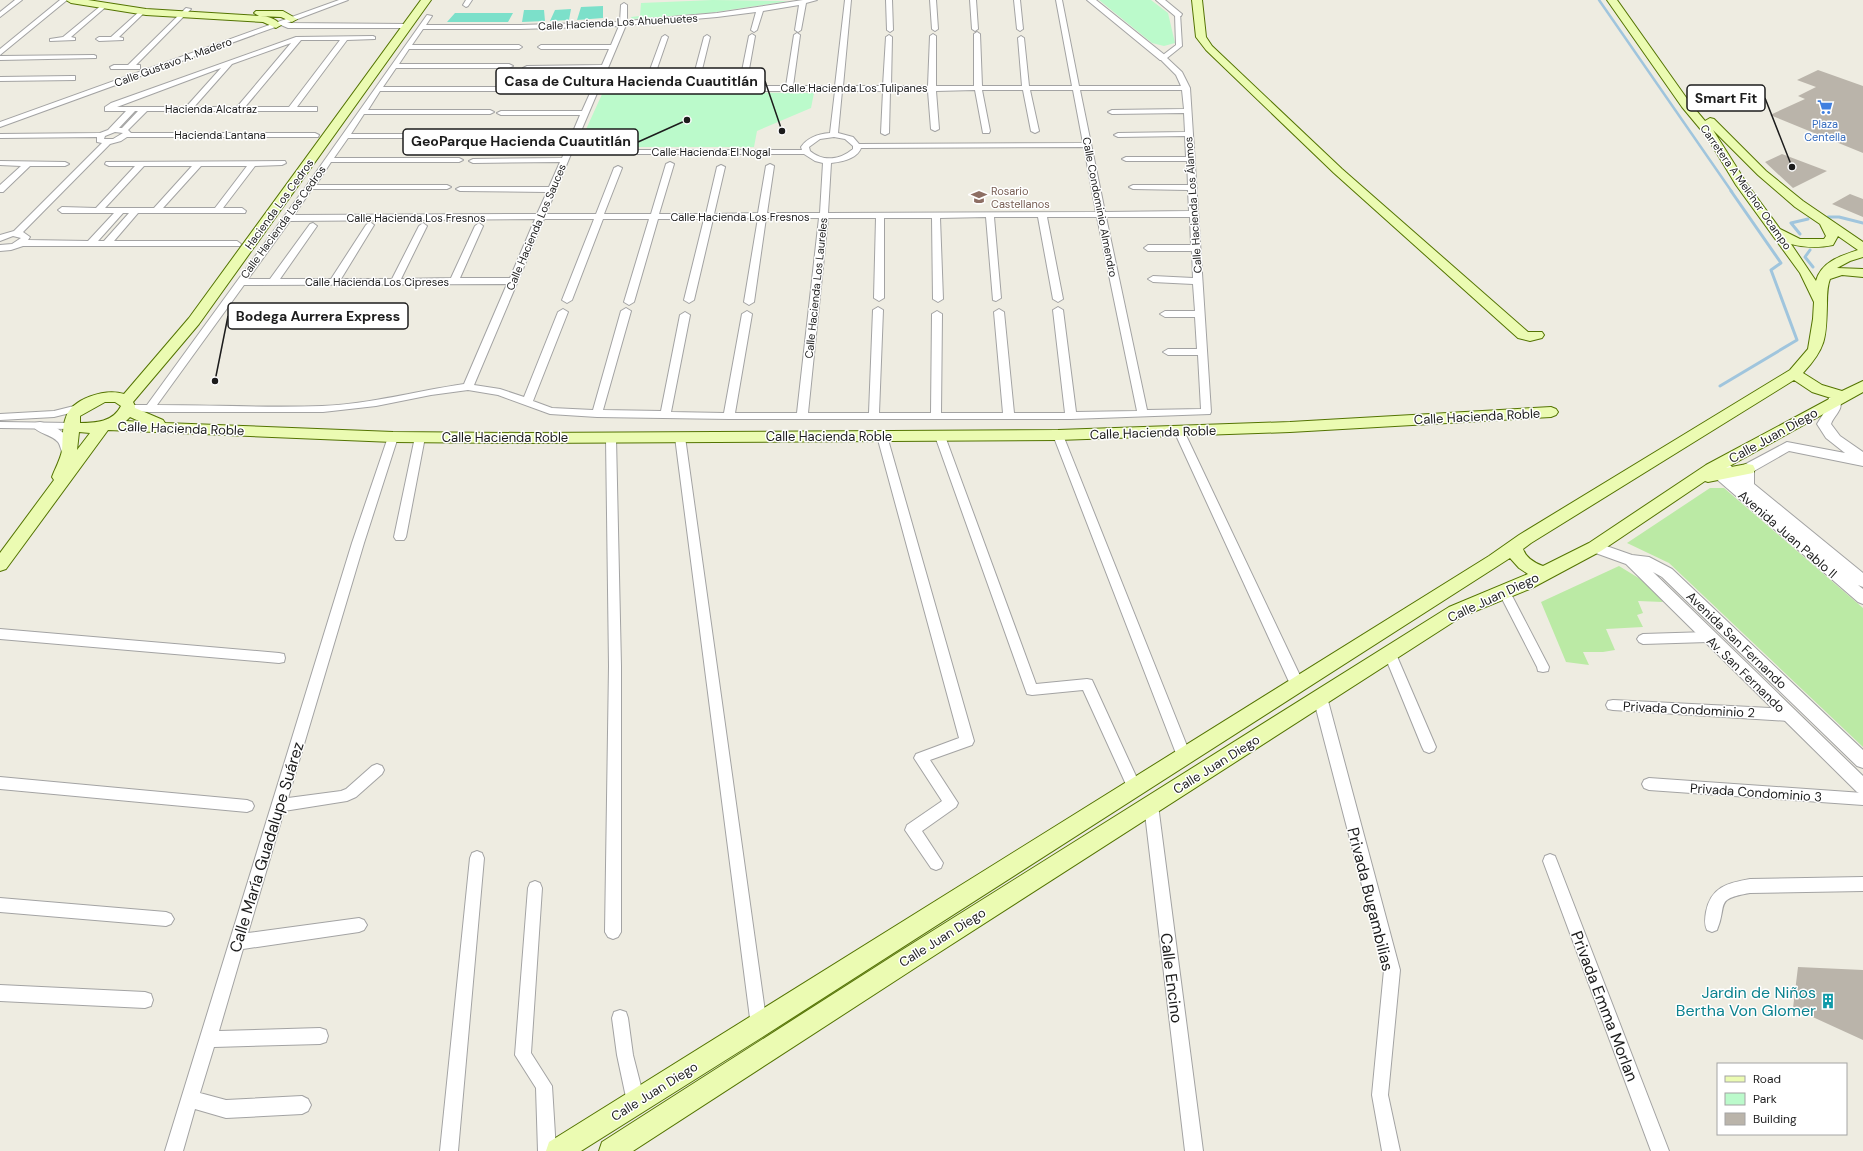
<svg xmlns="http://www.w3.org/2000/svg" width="1863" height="1151" viewBox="0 0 1863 1151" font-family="'DM Sans',sans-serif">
<rect width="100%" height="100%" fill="#eeece1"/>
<path fill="#bbeaa5" d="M1710,488H1724L1863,608V747L1669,563L1627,543Z
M1619,566L1650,585L1663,602L1638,601L1643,613L1637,615L1643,627L1606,629L1615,650L1603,652H1583L1589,665L1566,662L1541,602Z"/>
<path fill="#bbfacb" d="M713,0L789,1L709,13L632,19L631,17L640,16L641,3Z
M1099,0H1151L1168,13L1175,43L1164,46L1152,43Z
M603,92L814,93L811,108L757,131L754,147H578Z"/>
<path fill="#7ce0ca" d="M603,6V18L577,20L581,7Z
M571,9L569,20L550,21L555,10Z
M524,10H544L545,21L522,22Z
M455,13H513L508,22H447Z"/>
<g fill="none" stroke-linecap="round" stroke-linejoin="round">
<path stroke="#a0c5dd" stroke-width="2.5" d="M1599,0L1732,192"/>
<path stroke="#a0c5dd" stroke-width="3" d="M1828,217H1839L1863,223
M1800,234L1791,223L1808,219
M1810,250L1805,257L1813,267
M1720,386L1797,340L1771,270L1781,263L1731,191"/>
</g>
<path fill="#bab4aa" d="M1818,70L1863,86V153L1770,115L1805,99L1798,96L1816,87L1797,80Z
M1782,154L1827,171L1793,188L1765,162Z
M1850,194L1863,199V217L1832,204Z
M1798,967L1863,970V1040L1793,1008Z"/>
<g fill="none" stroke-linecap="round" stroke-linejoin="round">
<defs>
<path id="minor" d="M15,0H22L0,17V12Z
M60,0H67L0,55V49Z
M339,0H348L287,23L407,24L410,26L407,28H288L281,25L0,127V122Z
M466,0H472L468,6L466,7L463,5Z
M803,0H817L806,3L801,30L798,32L795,30L799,5L763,11L757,30L754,32L751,30L756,12L717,17L626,25L600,87L644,86L662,37L665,35L668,37L651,86H691L704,37L707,35L710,37L698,86H739L749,36L752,34L755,36L746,86H786L794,35L797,33L800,35L793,86H835L845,0H851L843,86H883L886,37L889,35L892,37L891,86H928L930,36L933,34L936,36V86H974V34L977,32L980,34L982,86H1022L1018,38L1021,36L1024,38L1029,86H1072L1056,0H1062L1079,86H1181L1176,75L1159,58L1176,45L1175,14L1180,13L1182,46L1167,58L1182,72L1190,88L1211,412L1210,414L1071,419H729L597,417L550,414L498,395L468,390L431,395L376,406L323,412H149L127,411L122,408L127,405H147L307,185L427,15L432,16L426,25H520L620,22L621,5L624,3L627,5V21L717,13ZM619,26L611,45H541L538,47L541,49H609L602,65L527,66L523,68L527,70L600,69L593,87H383L396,68H509L513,66L509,64H399L409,49H519L522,47L519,45H412L423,29H520ZM975,90L983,133H989L990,131L982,90H1023L1031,131L1035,133L1039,131L1030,90H1073L1083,143L859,144L853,137L838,133L842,91H883L881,133L885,135L889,133L890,91H928L931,129L935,131L939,129L936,91ZM1080,90H1182L1184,109L1112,110L1108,112L1112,114L1184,113L1185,132L1118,133L1114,135L1118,137L1185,136L1186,157H1126L1122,159L1126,161H1187L1188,185H1133L1129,187L1133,189L1188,190L1189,211L1105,212ZM380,91H591L582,111H501L497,113L501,115H580L572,134H488L484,136L488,138H570L562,158L473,159L469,161L473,163L560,162L549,187H460L456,189L460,191L547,192L537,214L294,215L312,189H447L451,187L447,185H316L331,162H459L463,160L459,158H334L348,138H478L482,136L478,134H351L364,114H490L494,112L490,110H368ZM598,91H835L830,133C818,134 808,137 801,147L802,150H573ZM834,137L845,139L853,146V149C840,160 823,162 810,151L809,147L820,139ZM1084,147L1096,212L828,213L831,163C841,162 857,159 861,148ZM571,154H804L815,161L823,163L820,213H767L774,166L770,164L766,166L758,213L714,214L725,167L721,165L717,167L706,214H659L674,164L670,162L666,164L651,214H604L622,168L618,166L614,168L596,214H546ZM986,217L993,300L996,301L1001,298L994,217H1038L1053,299L1058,302L1063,299L1047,217H1097L1137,411L1076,412L1063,310L1058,307L1053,310L1065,413H1014L1004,312L999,309L994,312L1003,413H941L942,314L937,311L932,314L931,413H879L883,310L878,307L873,310L869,413H808L828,218H876L874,298L879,301L884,298V218H932L933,299L938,302L943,299L940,218ZM1106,217H1190L1191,245H1148L1144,248L1148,251H1192L1193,278L1153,276L1148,279L1153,282L1193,284L1195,311H1165L1160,314L1165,317H1195L1197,349H1168L1163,352L1168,355H1198L1201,409L1147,410ZM758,218L744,302L749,305L754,302L766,218H819L797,413H735L752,314L747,311L742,314L724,413L671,412L690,315L685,312L680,315L661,411L603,410L631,311L626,308L621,311L593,410L552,408L533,401L568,312L563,309L558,312L524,397L500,389L474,385L544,219H594L562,300L567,303L572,300L603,219H649L624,302L629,305L634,302L658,219H704L684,300L689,303L694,300L713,219ZM535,219L510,278H460L483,226L479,223L475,226L451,278L401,279L427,226L423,223L419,226L392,279H341L374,225L370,222L366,225L331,279H280L317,226L313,223L310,224L270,279H248L290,221ZM507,284L464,384C417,391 370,404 322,406C268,408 212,405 157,405L244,285Z
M886,0H892L893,30L890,32L887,30Z
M930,0H936L938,29L935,31L932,29Z
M970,0H976L978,29L975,31L972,29Z
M1014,0H1020L1023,29L1020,31L1017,29Z
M103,4L108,5L71,37L75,38V40L50,41V39L63,37Z
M186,8L191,9L136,65H140V69H111L110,67L114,65H128Z
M141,10L146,11L119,37L123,38V40L99,41L96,39L99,37H111Z
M373,36L375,37V39L347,40L297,107H317V111H147L128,130L131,133H315L319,135L318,137H127L121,141L110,144L23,232L30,237L28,240L88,241L114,213H62L58,210L62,207L96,208L135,166H109L105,164L106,162L285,161L286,163L282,165L255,166L223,208H242L246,211L245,213H138L114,241H237L241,244L240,246H23L11,250L0,251V245L12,244L21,238L13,236L0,241V235L14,231L102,143L97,142V137L0,138V134L100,133L108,130L126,111H105V107L111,103L296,37ZM301,40H340L289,107H245ZM291,43L237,107H194L232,64ZM221,68L186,107H116H117ZM135,111H138L122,128H119ZM115,132L123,133L113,139H104L105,136ZM144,166H192L154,208H105ZM201,166H247L215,208H163ZM123,213H129L104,241H98Z
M94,55L96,56V58L0,60V56Z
M72,76H75V80L0,81V77Z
M0,161L65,162L69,164L65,166H30L3,192H0V185L21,166L0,165Z
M82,404L87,407L86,409L54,417L0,420V414L54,411Z
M0,422L72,423L77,426L72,429L0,428Z
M1179,428L1184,431L1304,684L1302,688L1297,689L1292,688L1290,684L1174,431Z
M1058,431L1063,435L1191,756L1189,760L1184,762L1179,760L1177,756L1053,435Z
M882,432L887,436L974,741L972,745L930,760L958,803L956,807L922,831L943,863L941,868L936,870L931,868L905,830L907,825L942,801L914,758L916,754L959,738L877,436Z
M940,432L945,436L1036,684L1087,679L1092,680L1141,787L1139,791L1134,793L1129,791L1083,690L1032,695L1027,694L935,436Z
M393,433L398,437L364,543L288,798L341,791L346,789L372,766L377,764L382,766L384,770L382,774L356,797L347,801L284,811L248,933L359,918L364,920L367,925L364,930L359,932L243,949L219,1031L320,1028L326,1030L328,1036L326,1042L320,1044L214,1047L200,1093L226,1100L302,1096L308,1099L311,1105L308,1111L302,1114L226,1118L195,1109L183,1151H165L352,543L388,437Z
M420,433L425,437L406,537L404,540H396L394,537L415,437Z
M680,433L685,437L767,1026L765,1032L759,1034L753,1032L751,1026L675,437Z
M611,434L616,438L621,666V932L618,937L613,939L608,937L605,932L609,666L606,438Z
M1504,586L1508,588L1549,667L1548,671L1543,672L1538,671L1537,667L1498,591L1500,588Z
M0,629L279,653L284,654L285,658L284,662L279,663L0,639Z
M1708,632L1712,634L1714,637L1712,640L1708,642L1643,644L1639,642L1637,639L1639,636L1643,634Z
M1390,649L1395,650L1396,654L1436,747L1434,751L1429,753L1424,751L1422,747L1384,654L1385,650Z
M1320,692L1325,693L1327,697L1400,970L1388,1095L1400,1151H1382L1372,1095L1384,970L1313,697L1315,693Z
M1613,700L1789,709L1794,711L1796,715L1794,719L1789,721L1613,710L1608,709L1606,705L1608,701Z
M0,777L247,800L252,802L254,806L252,810L247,812L0,789Z
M1649,778L1863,793V805L1649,790L1644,788L1642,784L1644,780Z
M1151,799L1156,801L1158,805L1203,1151H1185L1144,805L1146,801Z
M477,851L482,853L484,858L458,1151H440L470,858L472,853Z
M1550,854L1555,856L1557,861L1669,1151H1651L1543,861L1545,856Z
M1863,877V891L1750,893C1713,899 1728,905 1717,930L1712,932L1707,930C1704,924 1705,918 1706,912C1711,887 1727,883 1750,879Z
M535,881L540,883L542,888L531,1053L552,1086L556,1151H538L536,1088L515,1055L528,888L530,883Z
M0,898L166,912L171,914L174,919L171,924L166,926L0,912Z
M0,985L145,992L151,994L153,1000L151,1006L145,1008L0,1001Z
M620,1010L626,1012L628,1018L633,1055L645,1102L642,1108L636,1111L630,1108L627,1102L617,1055L612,1018L614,1012Z"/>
<path id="tertiary" d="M1087,0H1096L1166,56V60H1160Z
M1156,0H1165L1182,14L1181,16H1175Z
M1834,397L1839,398C1845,409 1834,415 1831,424L1840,436L1863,452V466L1789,451L1754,471V484L1863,573V587L1858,585L1863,589V604L1858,602L1705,469L1707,466L1714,465L1716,462C1726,459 1733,468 1740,474L1742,466L1787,442L1845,453L1826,438L1817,424L1827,408L1828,401L1829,398Z
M40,422C58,426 70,435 76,453L74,456L69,458L64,456C61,452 61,446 58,442C51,434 38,434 33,426L35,423Z
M1595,542L1632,555L1649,557L1672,569L1863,750V768L1857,766L1662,577L1653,572L1863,776V795L1857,792L1626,564L1590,551L1588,547L1590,543Z"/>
<path id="secondary" d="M66,0H88L146,9L259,16L254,13L256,11H283L297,19L292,22L281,17L260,16C268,16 276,19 281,25L276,28L263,22L146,15L71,3Z
M421,0H431L199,324L133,402L135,406V408L163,420L165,423L393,432L525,433L1058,430L1290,422L1551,407L1556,409L1558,412L1556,415L1551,417L1290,432L1058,440L525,443L393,442L108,430L6,569L0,571V553L54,480L52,477C55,469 60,460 62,451C63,440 62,427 66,417C72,399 105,388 124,394L189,318ZM105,402H115L121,406C113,422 96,423 80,423V416ZM130,417L141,422L126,421ZM79,432L90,433L77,450Z
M1192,0H1202L1206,37L1212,46L1342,169L1528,332H1542L1544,335L1542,338L1530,341L1518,338L1334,173L1206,50L1196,37Z
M1607,0H1617L1690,103L1705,121L1710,118L1714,119L1766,171L1803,201L1863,242V257L1850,261L1837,268L1863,269V277L1842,275L1830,279C1827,287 1827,296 1827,304C1826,337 1827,347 1803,373L1822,385L1842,391L1863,381V392L1726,468L1747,464L1753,465L1755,469L1753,473L1708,482L1705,481L1601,551L1532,588L1461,617L915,968L633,1151H599L602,1142L899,952L1449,607L1528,574L1519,568L1510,558L767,1034L581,1151H546L549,1142L1489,556L1519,535L1790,370L1808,349L1813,319L1814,302L1800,273L1736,185L1707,137L1682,107ZM1713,130L1758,175L1795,207L1820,224L1826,236L1824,239H1800L1780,229L1747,184ZM1838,236L1858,250C1840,256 1821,262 1816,281L1791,244C1806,248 1819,248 1833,245ZM1794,380L1812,392L1831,398L1706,465L1589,543L1543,566C1535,563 1526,558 1523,549L1531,543Z"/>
</defs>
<use href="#minor" stroke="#a3a3a3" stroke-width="2"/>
<use href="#tertiary" stroke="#a3a3a3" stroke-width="2"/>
<use href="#secondary" stroke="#547402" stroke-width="2"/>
<use href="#minor" fill="#fff" fill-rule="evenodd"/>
<use href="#tertiary" fill="#fff" fill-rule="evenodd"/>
<use href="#secondary" fill="#ebfbb2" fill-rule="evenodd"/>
</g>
<defs>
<symbol id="supermarket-bare" viewBox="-9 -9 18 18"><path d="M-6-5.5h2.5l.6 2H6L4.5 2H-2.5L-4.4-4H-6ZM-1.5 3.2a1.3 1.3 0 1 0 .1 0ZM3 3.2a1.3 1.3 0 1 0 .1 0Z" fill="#3f7fe0" stroke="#fff" stroke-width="2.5" paint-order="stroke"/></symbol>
<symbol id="school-bare" viewBox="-9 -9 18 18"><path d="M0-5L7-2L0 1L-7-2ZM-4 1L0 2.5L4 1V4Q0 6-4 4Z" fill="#8d6e63" stroke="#fff" stroke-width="2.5" paint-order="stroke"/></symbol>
<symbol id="building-bare" viewBox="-9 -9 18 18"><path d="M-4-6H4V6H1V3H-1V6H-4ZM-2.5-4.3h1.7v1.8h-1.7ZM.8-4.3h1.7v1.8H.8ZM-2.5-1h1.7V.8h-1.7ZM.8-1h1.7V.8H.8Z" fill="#0f9aa8" stroke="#fff" stroke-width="2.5" paint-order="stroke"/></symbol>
</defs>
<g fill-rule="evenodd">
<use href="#supermarket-bare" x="1814" y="96" width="22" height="22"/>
<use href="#school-bare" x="968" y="186" width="22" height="22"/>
<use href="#building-bare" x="1817" y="990" width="22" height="22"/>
</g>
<g text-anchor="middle" stroke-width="3" stroke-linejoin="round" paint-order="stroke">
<g font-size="11" fill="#1c1c1c" stroke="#fff">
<text transform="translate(618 22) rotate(-3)" y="4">Calle Hacienda Los Ahuehuetes</text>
<text transform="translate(173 62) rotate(-20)" y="4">Calle Gustavo A. Madero</text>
<text x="854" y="92">Calle Hacienda Los Tulipanes</text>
<text x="211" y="113">Hacienda Alcatraz</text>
<text x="220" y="139">Hacienda Lantana</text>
<text x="711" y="156">Calle Hacienda El Nogal</text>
<text transform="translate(1746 187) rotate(55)" y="4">Carretera A Melchor Ocampo</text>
<text transform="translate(279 204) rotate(-54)" y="4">Hacienda Los Cedros</text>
<text transform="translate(1193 205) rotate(-94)" y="4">Calle Hacienda Los Álamos</text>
<text transform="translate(1100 207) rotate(79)" y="4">Calle Condominio Almendro</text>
<text x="740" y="221">Calle Hacienda Los Fresnos</text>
<text x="416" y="222">Calle Hacienda Los Fresnos</text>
<text transform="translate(283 222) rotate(-54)" y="4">Calle Hacienda Los Cedros</text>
<text transform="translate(536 227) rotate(-67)" y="4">Calle Hacienda Los Sauces</text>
<text x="377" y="286">Calle Hacienda Los Cipreses</text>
<text transform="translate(816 288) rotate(-84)" y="4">Calle Hacienda Los Laureles</text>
</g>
<g font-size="11" fill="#366cbe" stroke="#fff">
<text x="1825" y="128">Plaza<tspan x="1825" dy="13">Centella</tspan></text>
</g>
<g font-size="11" fill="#785e54" stroke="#fff" text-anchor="start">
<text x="991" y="195">Rosario<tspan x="991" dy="13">Castellanos</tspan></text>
</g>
<g font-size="13" fill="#1c1c1c" stroke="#fff">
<text transform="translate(1477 416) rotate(-3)" y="5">Calle Hacienda Roble</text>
<text transform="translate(181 428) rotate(2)" y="5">Calle Hacienda Roble</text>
<text transform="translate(1153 432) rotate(-2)" y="5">Calle Hacienda Roble</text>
<text transform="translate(1773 435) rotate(-29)" y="5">Calle Juan Diego</text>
<text x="829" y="441">Calle Hacienda Roble</text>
<text x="505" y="442">Calle Hacienda Roble</text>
<text transform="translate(1788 534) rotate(41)" y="5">Avenida Juan Pablo II</text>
<text transform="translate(1493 597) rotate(-25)" y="5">Calle Juan Diego</text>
<text transform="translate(1737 640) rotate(44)" y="5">Avenida San Fernando</text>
<text transform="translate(1746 674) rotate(44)" y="5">Av. San Fernando</text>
<text transform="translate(1689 709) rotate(3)" y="5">Privada Condominio 2</text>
<text transform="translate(1216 764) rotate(-32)" y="5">Calle Juan Diego</text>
<text transform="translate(1756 792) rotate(4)" y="5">Privada Condominio 3</text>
<text transform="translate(942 937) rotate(-32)" y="5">Calle Juan Diego</text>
<text transform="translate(654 1091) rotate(-32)" y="5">Calle Juan Diego</text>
</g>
<g font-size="16" fill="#1c1c1c" stroke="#fff">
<text transform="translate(266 847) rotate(-73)" y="6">Calle María Guadalupe Suárez</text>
<text transform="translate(1371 899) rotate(76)" y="6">Privada Bugambilias</text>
<text transform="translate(1172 978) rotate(83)" y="6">Calle Encino</text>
<text transform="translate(1605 1006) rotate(69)" y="6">Privada Emma Morlan</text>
</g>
<g font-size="16" fill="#0d838f" stroke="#fff" text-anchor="end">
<text x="1816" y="998">Jardin de Niños<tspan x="1816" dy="18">Bertha Von Glomer</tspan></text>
</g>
</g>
<path fill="none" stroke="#1c1c1c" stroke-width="1.5" d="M782 131L765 81M1792 167L1765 98M687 120L638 142M215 381L228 316"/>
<g fill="#1c1c1c" stroke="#fff" stroke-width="1.5">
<circle cx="782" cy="131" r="4"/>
<circle cx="1792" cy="167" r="4"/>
<circle cx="687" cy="120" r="4"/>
<circle cx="215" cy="381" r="4"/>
</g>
<g fill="#fff" stroke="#1c1c1c" stroke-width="1.5">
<rect x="496" y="68" width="269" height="26" rx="4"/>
<rect x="1687" y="85" width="78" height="26" rx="4"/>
<rect x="403" y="129" width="235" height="26" rx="4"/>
<rect x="228" y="303" width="180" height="26" rx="4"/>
</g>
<g font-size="14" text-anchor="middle" font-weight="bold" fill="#1c1c1c">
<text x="631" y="86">Casa de Cultura Hacienda Cuautitlán</text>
<text x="1726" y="103">Smart Fit</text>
<text x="521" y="146">GeoParque Hacienda Cuautitlán</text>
<text x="318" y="321">Bodega Aurrera Express</text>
</g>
<rect x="1717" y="1063" width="130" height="72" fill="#ffffff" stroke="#a4a4a4"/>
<rect x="1725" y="1076" width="20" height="6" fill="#ebfbb2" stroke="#a4a4a4"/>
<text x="1753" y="1083" font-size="12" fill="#1c1c1c">Road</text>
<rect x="1725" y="1093" width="20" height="12" fill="#bbfacb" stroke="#a4a4a4"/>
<text x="1753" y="1103" font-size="12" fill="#1c1c1c">Park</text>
<rect x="1725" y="1113" width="20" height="12" fill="#bab4aa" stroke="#a4a4a4"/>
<text x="1753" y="1123" font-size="12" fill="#1c1c1c">Building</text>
</svg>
